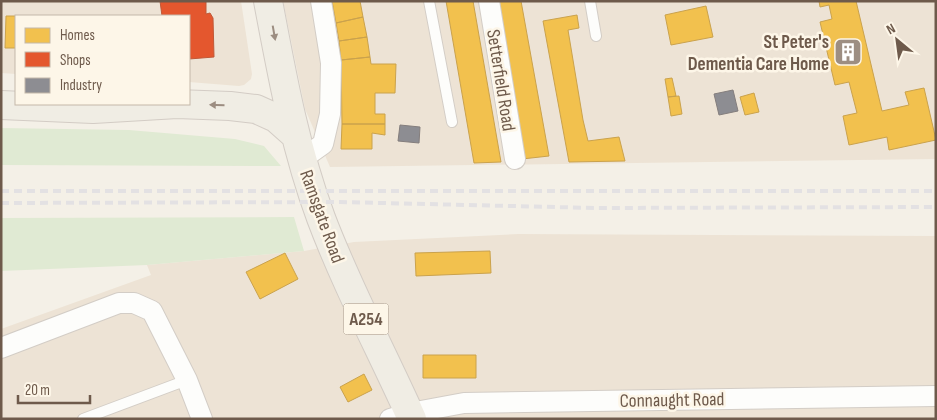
<svg xmlns="http://www.w3.org/2000/svg" width="937" height="420" viewBox="0 0 937 420" font-family="'Sofia Sans Condensed',sans-serif">
<rect width="100%" height="100%" fill="#f4f0e7"/>
<path fill="#ede3d5" d="M1,1H241L252,74L251,79L244,85L239,86L189,82V16H16V74L1,73Z
M283,1H936V159L330,167L305,109Z
M518,234L936,236V419H1V329L151,275L147,265L304,251L354,242Z"/>
<path fill="#e0ead3" d="M1,128L129,130L235,139L264,146L281,166L1,165Z
M294,217L304,251L147,265L1,271V218Z"/>
<path fill="#f2c14e" stroke="#caa24d" d="M332,1H360L363,17L336,23Z
M446,1H473L501,162L474,163Z
M496,1H521L549,156L522,159Z
M819,1H856L882,111L909,105L905,92L924,88L936,140L889,150L887,137L849,145L843,116L857,113L849,82L835,85L820,22L832,19L829,5L820,7Z
M706,6L713,37L671,45L665,15Z
M577,15L579,28L568,30L583,120L588,141L619,137L625,161L569,162L543,21Z
M6,16H16V48H5Z
M363,17L367,37L339,41L336,23Z
M367,37L370,57L341,60L339,41Z
M370,57L371,64H396L395,93H375V114H385V124H342L341,60Z
M672,78L676,96L668,97L665,79Z
M754,93L759,112L745,115L740,97Z
M679,96L682,114L671,116L668,97Z
M342,124H385V135L372,133V149H341Z
M490,251L491,273L416,276L415,253Z
M285,253L298,279L260,299L246,272Z
M423,355H476V378H423Z
M364,374L372,390L348,402L340,387Z"/>
<path fill="#e4572e" stroke="#c15837" d="M160,1H206V14L210,13L213,18L214,57L189,59V16H162Z"/>
<path fill="#8d8d92" stroke="#847e7d" d="M733,90L738,111L719,115L714,94Z
M400,125L420,127L419,143L398,141Z"/>
<g fill="none" stroke-linecap="round" stroke-linejoin="round">
<defs>
<path id="service" d="M429,1L452,122
M590,1L596,36
M83,419L187,380"/>
<path id="minor" d="M489,1L515,159
M302,159L323,144L330,114L331,63L321,1
M1,348L119,303H134L152,311L187,380L202,419
M390,419L410,413L464,403L936,396"/>
<path id="primary" d="M268,1C282,75 295,148 321,218C347,287 382,352 412,419
M1,105L93,109L177,104L230,106L256,109L276,118L294,134"/>
</defs>
<use href="#service" stroke="#d3cdc6" stroke-width="12"/>
<use href="#minor" stroke="#d3cdc6" stroke-width="22"/>
<use href="#primary" stroke="#d3ccc5" stroke-width="30"/>
<use href="#service" stroke="#fdfdfb" stroke-width="10"/>
<use href="#minor" stroke="#fdfdfb" stroke-width="20"/>
<use href="#primary" stroke="#f0ede4" stroke-width="28"/>
<path stroke="#e3e1e3" stroke-width="4" stroke-dasharray="8 5" stroke-linecap="butt" d="M1,191H936
M1,203L340,202L596,208L936,207"/>
</g>
<defs><path id="oneway-solid" d="M-6-.8H1V-3.2L6.5 0L1 3.2V.8H-6Z" transform="scale(1.25)"/></defs>
<g fill="#9c8d81">
<use href="#oneway-solid" transform="translate(274 33) rotate(80)"/>
<use href="#oneway-solid" transform="translate(217 105) rotate(-179)"/>
</g>
<defs>
<symbol id="building-square" viewBox="-11 -11 22 22"><rect x="-9" y="-9" width="18" height="18" rx="4" fill="#9d8e82" stroke="#fdf6e8"/><path d="M-4-6H4V6H1V3H-1V6H-4ZM-2.5-4.3h1.7v1.8h-1.7ZM.8-4.3h1.7v1.8H.8ZM-2.5-1h1.7V.8h-1.7ZM.8-1h1.7V.8H.8Z" fill="#fff"/></symbol>
</defs>
<g fill-rule="evenodd">
<use href="#building-square" x="832" y="36" width="32" height="32"/>
</g>
<g text-anchor="middle" stroke-width="5" stroke-linejoin="round" paint-order="stroke">
<rect fill="#fdf6e8" stroke="#99897a" stroke-width="1" x="343.5" y="303.5" width="45" height="31" rx="4"/>
<g font-size="18" font-weight="bold" fill="#6e5a4b">
<text x="366" y="325">A254</text>
</g>
<g font-size="19" font-weight="bold" fill="#6e5a4b" stroke="#fdf6e8" text-anchor="end">
<text x="829" y="48">St Peter's<tspan x="829" dy="22">Dementia Care Home</tspan></text>
</g>
<g font-size="19" fill="#6e5a4b" stroke="#fdf6e8">
<text transform="translate(502 80) rotate(81)" y="7">Setterfield Road</text>
<text transform="translate(323 216) rotate(70)" y="7">Ramsgate Road</text>
<text transform="translate(672 399) rotate(-1)" y="7">Connaught Road</text>
</g>
</g>
<rect width="937" height="420" fill="none" stroke="#6e5a4b" stroke-width="5"/>
<rect x="15" y="15" width="175" height="90" fill="#fdf6e8" stroke="#c4b8a9"/>
<rect x="25" y="28" width="25" height="15" fill="#f2c14e" stroke="#c4b8a9"/>
<text x="60" y="40" font-size="15" fill="#6e5a4b">Homes</text>
<rect x="25" y="52" width="25" height="15" fill="#e4572e" stroke="#c4b8a9"/>
<text x="60" y="65" font-size="15" fill="#6e5a4b">Shops</text>
<rect x="25" y="78" width="25" height="15" fill="#8d8d92" stroke="#c4b8a9"/>
<text x="60" y="90" font-size="15" fill="#6e5a4b">Industry</text>
<g transform="translate(897 40) rotate(331)" stroke="#fdf6e8" stroke-width="4" paint-order="stroke">
<path d="M0-4L9 19L0 12L-9 19Z" fill="#6e5a4b"/>
<text y="-8" font-size="14" font-weight="bold" text-anchor="middle" fill="#6e5a4b">N</text>
</g>
<path d="M18 395v8h72v-8" fill="none" stroke="#6e5a4b" stroke-width="2.5"/>
<text x="25" y="395" font-size="15" fill="#6e5a4b" stroke="#fdf6e8" stroke-width="4" paint-order="stroke">20 m</text>
</svg>
